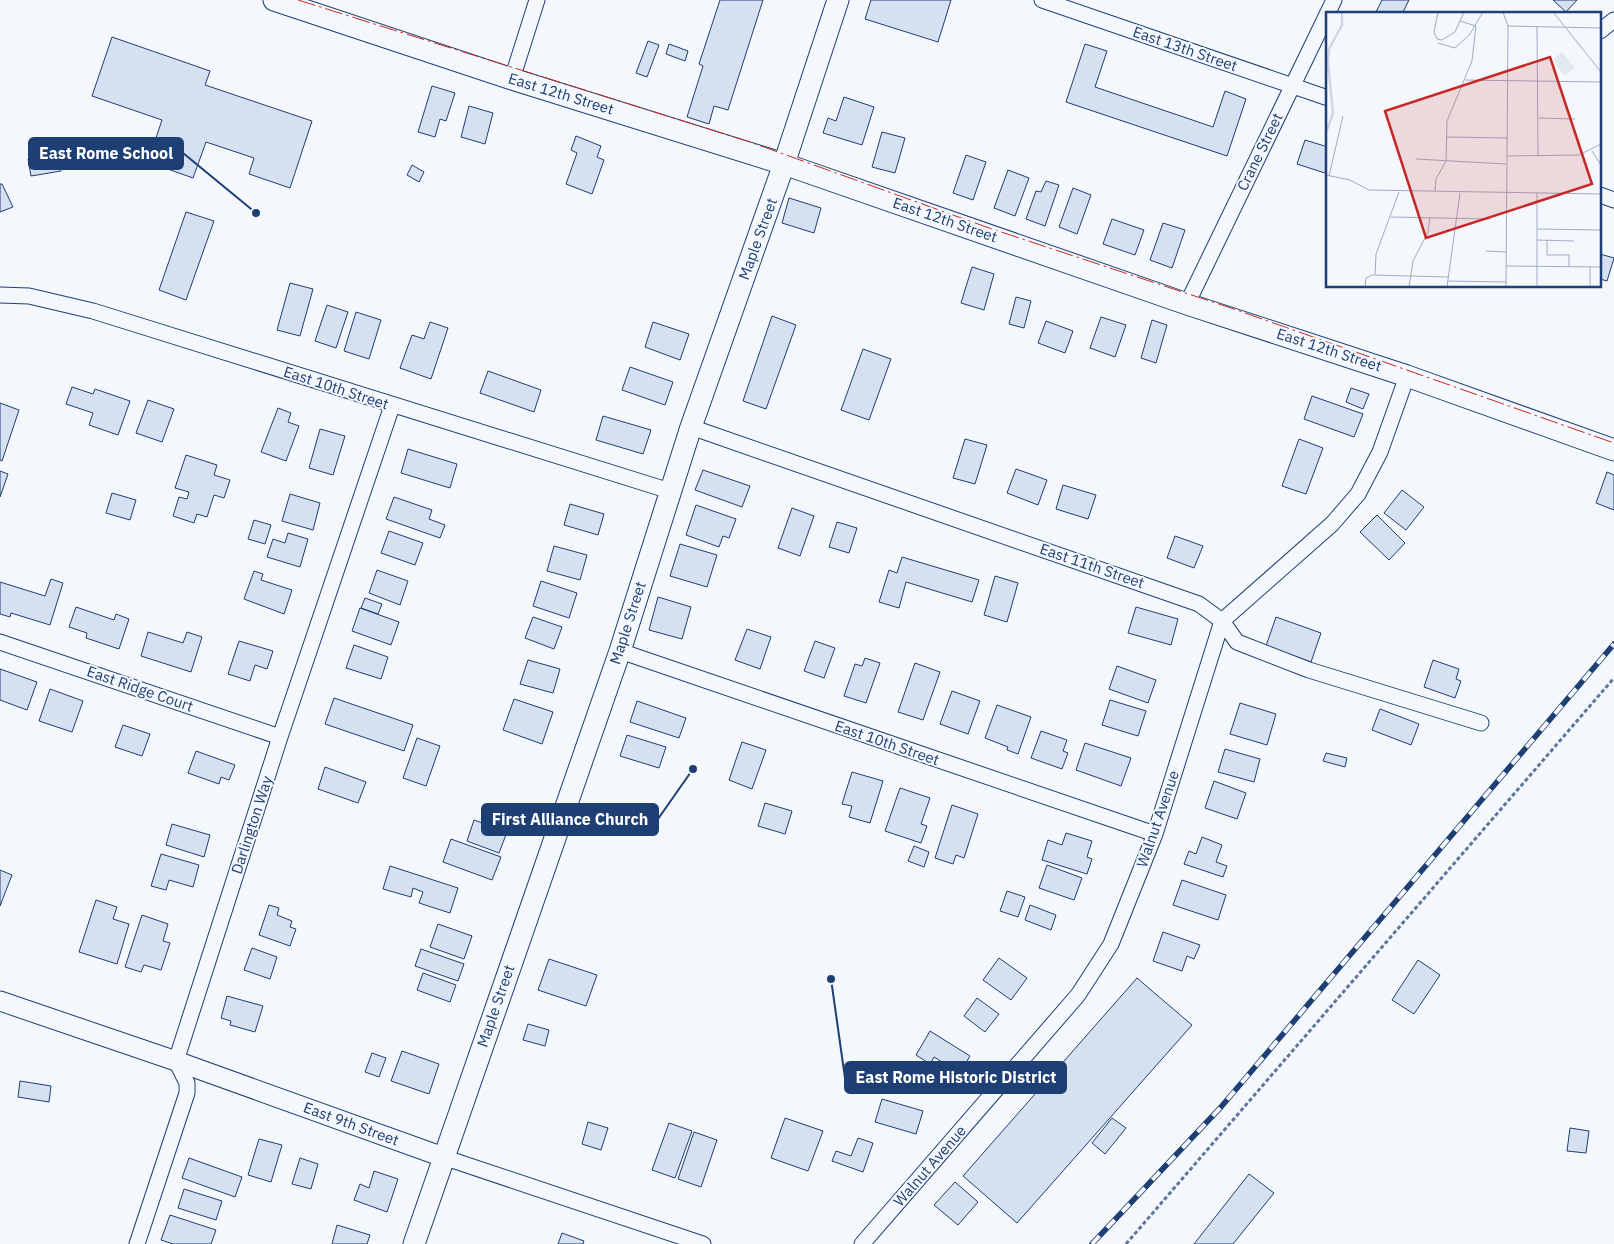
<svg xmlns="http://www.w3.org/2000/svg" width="1614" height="1244" viewBox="0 0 1614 1244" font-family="'IBM Plex Sans',sans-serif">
<rect width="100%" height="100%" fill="#f4f7fb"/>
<path fill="#d5e0f0" stroke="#1d3f73" d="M720,0H763L728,110L714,106L709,124L687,117L703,66L699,64Z
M871,0H951L938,42L865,19Z
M1382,0H1409L1402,14H1375Z
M1553,0H1577L1566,12Z
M112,37L210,71L205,85L312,121L290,188L249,174L254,158L206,142L193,178L148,162L162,120L92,96Z
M648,41L659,45L647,77L636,73Z
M669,44L688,51L685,61L666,54Z
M1085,44L1107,51L1095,87L1213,127L1225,91L1246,99L1227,156L1066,102Z
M432,86L455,93L446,121L440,119L435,137L418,132Z
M844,97L874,107L862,145L823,133L828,118L836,121Z
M469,106L493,113L485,144L461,137Z
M882,132L905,138L895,173L872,167Z
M576,136L601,146L597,157L604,160L592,194L566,184L577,153L571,150Z
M1305,140L1328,147V174L1297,164Z
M58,154L61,171L31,176L28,159Z
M966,155L986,162L973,200L953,193Z
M412,165L424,172L419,182L407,175Z
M1008,170L1029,178L1015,216L994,208Z
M1046,181L1059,185L1045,226L1026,219L1036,191L1041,192Z
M0,184H2L13,207L0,212Z
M1073,188L1091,195L1077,234L1059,227Z
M789,198L821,208L814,233L782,223Z
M186,212L214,221L186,300L159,290Z
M1112,219L1144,230L1135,255L1103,244Z
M1163,223L1185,230L1172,268L1150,260Z
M1600,254L1614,258L1607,281L1600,279Z
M972,267L994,274L984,310L961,303Z
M290,283L313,289L300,336L277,330Z
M1016,297L1031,301L1024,328L1009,324Z
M327,305L348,312L336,348L315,341Z
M356,312L381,320L369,359L344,351Z
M772,316L796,325L766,409L743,401Z
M1101,317L1126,325L1115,357L1090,348Z
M1152,320L1167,325L1156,363L1141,358Z
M1046,321L1073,331L1065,353L1038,343Z
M430,322L448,328L431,379L400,368L412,335L424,339Z
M653,322L689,334L680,360L645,347Z
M863,349L891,359L869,420L841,410Z
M630,367L673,382L665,405L622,390Z
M488,371L541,390L534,412L480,393Z
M72,387L93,394L95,389L130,401L118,435L89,425L93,413L66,404Z
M1351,388L1369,394L1363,409L1346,402Z
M1312,396L1363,414L1354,437L1304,419Z
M148,400L174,409L162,442L136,433Z
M0,403L19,410L2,461L0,460Z
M278,408L291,413L288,422L299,426L286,461L261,452Z
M603,416L651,430L643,454L596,440Z
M320,429L345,436L333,475L309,468Z
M965,439L987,445L975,484L953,478Z
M1299,439L1323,448L1306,494L1282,486Z
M408,449L457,464L450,488L401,473Z
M186,455L217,465L214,475L230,480L224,498L214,495L207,517L197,514L194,523L173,516L179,497L187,499L189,492L175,488Z
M1016,469L1047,480L1038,505L1007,493Z
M703,470L750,486L742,507L695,490Z
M0,471L8,474L0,497Z
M1607,472L1614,475V510L1596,503Z
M1063,485L1096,495L1088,519L1056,509Z
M1402,490L1424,507L1406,530L1384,513Z
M112,493L136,500L130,520L106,513Z
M290,494L320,503L313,530L282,521Z
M394,497L432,510L429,519L445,525L440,538L386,519Z
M570,504L604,514L598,535L564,525Z
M696,505L736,519L729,538L723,536L719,547L686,535Z
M792,508L814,516L800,556L778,548Z
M1377,515L1405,543L1389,560L1360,532Z
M254,520L271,525L265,544L248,539Z
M837,522L857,528L849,553L829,547Z
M389,531L423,543L415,565L381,553Z
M288,533L308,539L300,567L267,557L273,539L285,543Z
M1175,536L1203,546L1194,568L1167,558Z
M680,544L717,555L707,587L670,576Z
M554,546L587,555L580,580L547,571Z
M902,557L979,580L972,602L906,582L899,608L879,602L889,570L897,573Z
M377,570L408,581L400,605L369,593Z
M254,571L263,574L261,580L292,590L284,614L244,599Z
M995,576L1018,583L1007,622L984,615Z
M51,579L63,583L50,625L11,613L10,617L0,614V582L45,596Z
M541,581L577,593L569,618L533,606Z
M658,597L691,607L682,639L649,630Z
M365,598L382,604L378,614L361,608Z
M76,607L114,620L116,614L129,619L119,649L86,638L87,633L69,627Z
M1136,607L1178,619L1171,645L1128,633Z
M360,608L399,622L391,645L352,631Z
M533,617L562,627L554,649L525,638Z
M1276,617L1321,633L1311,662L1266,646Z
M747,629L771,637L760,669L735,660Z
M148,632L183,643L187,632L202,637L191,672L141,656Z
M239,641L273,651L267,669L255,665L250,681L228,674Z
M815,641L835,648L824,678L804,671Z
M354,645L388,657L381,679L346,668Z
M865,658L880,663L866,703L844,696L855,664L862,666Z
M528,660L560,669L553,693L520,684Z
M1433,660L1459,669L1456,679L1461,681L1455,698L1424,687Z
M915,663L940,672L923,720L898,712Z
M1117,666L1156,680L1148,703L1109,689Z
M0,669L37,682L27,710L0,700Z
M50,689L83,701L72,732L39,721Z
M952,691L980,701L968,734L940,724Z
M334,698L413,725L404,751L325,724Z
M514,699L553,712L542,744L503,730Z
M1110,700L1146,711L1138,736L1102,725Z
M637,701L686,718L679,738L630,722Z
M1240,703L1276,714L1267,745L1230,734Z
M997,705L1031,717L1018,754L1007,750L1008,747L985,738Z
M1380,709L1419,724L1411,745L1372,730Z
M123,725L150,734L142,756L115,747Z
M1041,731L1067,740L1063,751L1068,753L1062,769L1031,758Z
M627,735L666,747L659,768L620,756Z
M417,738L440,746L426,786L403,778Z
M742,742L766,750L752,789L729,780Z
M1085,743L1131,758L1121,786L1076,770Z
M1225,749L1260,759L1254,782L1218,772Z
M196,751L235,765L229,780L221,777L219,784L188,773Z
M1326,753L1347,758L1345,767L1323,761Z
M325,767L366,782L358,803L318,789Z
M852,772L883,781L870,823L849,817L852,806L842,804Z
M1214,781L1246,793L1237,819L1205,808Z
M900,788L930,798L921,824L927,826L921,843L885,831Z
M765,803L792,811L785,834L758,826Z
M952,805L978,814L964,858L956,855L953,864L935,858Z
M474,820L507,832L499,853L467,841Z
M172,824L210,835L204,857L166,845Z
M1066,833L1092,841L1087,857L1092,859L1087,874L1042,860L1048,840L1062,845Z
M1202,837L1222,845L1216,862L1227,866L1223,877L1184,864L1189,851L1196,854Z
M451,839L501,857L492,880L443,862Z
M914,846L929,852L924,867L908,861Z
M161,854L199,865L193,887L169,880L166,890L151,886Z
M1047,865L1082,878L1074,900L1039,888Z
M390,866L458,888L450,913L419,903L423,892L413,888L411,897L383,889Z
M0,870L12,875L0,906Z
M1182,880L1226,895L1218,920L1173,905Z
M1007,891L1025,897L1018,917L1000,911Z
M96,900L117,907L113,919L129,924L117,964L79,952Z
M269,905L279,908L277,915L292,921L290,927L296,929L290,946L259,935Z
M1030,905L1056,915L1051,930L1025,920Z
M142,915L168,924L163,941L170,943L161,970L144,965L141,972L125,967Z
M438,924L472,936L464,959L430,947Z
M1163,932L1200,945L1194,959L1187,956L1182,971L1153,961Z
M252,948L277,957L270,979L244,970Z
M421,949L464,964L458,981L415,966Z
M999,958L1027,978L1011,1000L983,980Z
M549,959L597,975L586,1006L538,990Z
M1418,960L1440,975L1414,1014L1392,1000Z
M423,973L456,985L450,1002L417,990Z
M1137,978L1192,1025L1017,1223L963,1176Z
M227,996L263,1006L255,1032L230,1025L231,1021L221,1018Z
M977,998L999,1014L985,1032L964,1016Z
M528,1024L549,1030L545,1046L523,1040Z
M930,1031L970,1056L960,1073L934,1057L930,1064L916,1055Z
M402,1051L439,1064L429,1094L391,1081Z
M372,1053L386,1058L379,1077L365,1072Z
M20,1081L51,1086L49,1102L18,1097Z
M882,1099L923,1111L916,1134L875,1122Z
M785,1118L823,1131L808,1171L771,1158Z
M1112,1118L1126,1128L1105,1154L1092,1143Z
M588,1122L608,1128L601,1150L582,1144Z
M669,1123L692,1131L675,1178L652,1170Z
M1570,1128L1589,1131L1586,1153L1567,1151Z
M694,1132L717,1140L701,1187L678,1179Z
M858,1138L873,1143L863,1172L832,1161L836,1151L851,1156Z
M259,1139L282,1145L271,1182L248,1175Z
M189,1158L242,1177L235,1197L182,1178Z
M300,1158L318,1164L311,1189L292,1184Z
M374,1171L398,1179L387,1212L354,1200L360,1184L369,1188Z
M1249,1174L1274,1193L1233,1244H1194Z
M955,1182L978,1202L958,1225L934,1205Z
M184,1189L222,1201L216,1220L178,1208Z
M170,1215L216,1230L211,1244H173L161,1240Z
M337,1225L370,1235L367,1244H332Z
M562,1233L584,1241L583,1244H558Z"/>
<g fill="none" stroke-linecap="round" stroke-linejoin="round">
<defs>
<path id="minor" d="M1042,0L1328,98
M1600,31L1614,20
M512,79L537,0
M1600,195L1614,200
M0,295L29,296L93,311L670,491
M1187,304L1334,0
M691,427L1199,604L1222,621L1237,642L1309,670L1481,723
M0,642L280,737
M620,651L1155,834
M443,1157L703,1244
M137,1244L187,1093V1083L176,1061L280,737L392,406
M862,1244L1078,995L1111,944L1155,834L1222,621L1332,524L1358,494L1380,452L1407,376"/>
<path id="tertiary" d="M0,1001L176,1061L443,1157"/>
<path id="secondary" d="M274,0L512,79L784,164L1187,304L1407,376L1614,450
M414,1244L620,651L691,427L784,164L838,0"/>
</defs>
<use href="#minor" stroke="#1d3f73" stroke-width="17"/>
<use href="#tertiary" stroke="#1d3f73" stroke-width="21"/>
<use href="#secondary" stroke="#1d3f73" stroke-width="23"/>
<path stroke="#5e769c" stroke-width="3" stroke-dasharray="4 2.5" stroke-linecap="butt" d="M1126,1244L1614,678"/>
<use href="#minor" stroke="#f4f7fb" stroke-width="15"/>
<use href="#tertiary" stroke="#f4f7fb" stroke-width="19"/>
<use href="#secondary" stroke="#f4f7fb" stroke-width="21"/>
<defs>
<path id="rail" d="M1092,1244L1221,1107L1614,644"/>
</defs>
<use href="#rail" stroke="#1d3f73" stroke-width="5.5"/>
<use href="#rail" stroke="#f4f7fb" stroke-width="4" stroke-dasharray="11" stroke-linecap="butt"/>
<path stroke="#c62828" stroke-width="1" stroke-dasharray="18 4 2.5 4" stroke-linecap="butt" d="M298,0L750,142L989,228L1228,307L1614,443"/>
</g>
<g text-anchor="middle" stroke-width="4" stroke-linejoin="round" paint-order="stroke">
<g font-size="15" fill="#1d3f73" stroke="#f4f7fb">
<text transform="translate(1185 49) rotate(19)" y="5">East 13th Street</text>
<text transform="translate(561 94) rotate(17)" y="5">East 12th Street</text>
<text transform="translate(1260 152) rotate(-64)" y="5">Crane Street</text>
<text transform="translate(945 220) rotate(19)" y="5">East 12th Street</text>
<text transform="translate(758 239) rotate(-70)" y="5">Maple Street</text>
<text transform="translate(1329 350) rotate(18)" y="5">East 12th Street</text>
<text transform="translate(336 388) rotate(18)" y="5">East 10th Street</text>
<text transform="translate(1092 566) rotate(19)" y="5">East 11th Street</text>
<text transform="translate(628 623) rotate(-72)" y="5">Maple Street</text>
<text transform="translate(140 689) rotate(19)" y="5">East Ridge Court</text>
<text transform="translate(887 743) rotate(19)" y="5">East 10th Street</text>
<text transform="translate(1158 819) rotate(-71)" y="5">Walnut Avenue</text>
<text transform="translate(252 825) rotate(-72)" y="5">Darlington Way</text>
<text transform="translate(496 1006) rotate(-71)" y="5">Maple Street</text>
<text transform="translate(351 1124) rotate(20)" y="5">East 9th Street</text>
<text transform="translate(930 1166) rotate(-49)" y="5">Walnut Avenue</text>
</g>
</g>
<g transform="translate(1326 12)">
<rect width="275" height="275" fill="#f4f7fb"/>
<path d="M236,40L249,56L238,64L227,47Z" fill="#e3e9f0"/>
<path fill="none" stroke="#cfd7e4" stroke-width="2.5" d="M0,121L7,101L2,51L3,37L16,13V0"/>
<path fill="none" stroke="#9eadc5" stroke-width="1" d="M112,0L108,20L111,27L116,28L129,20L138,0M177,0L182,14L180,275M227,0L275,60M134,9L150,14M182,14L275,16M211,15L212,144M112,31L129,36L144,22L157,0M139,68L275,70M213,106L249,107M120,125L181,126M266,139L275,153M181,144L253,143L275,132M90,147L180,152M0,163L24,168L43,178L275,182M3,164L17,104M109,179L110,167L120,149L121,109L146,49L150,14M65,205L164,207M211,217L275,218M211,228L248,229M221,228V243H243V255M160,239L180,240M180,254L275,255M264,255V275M49,263L50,242L73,180M121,269L180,270M39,275L40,266L46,263L122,265M83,275L87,249L102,220L104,206M121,275L134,181M211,275V181"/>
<path fill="#c62828" fill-opacity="0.15" stroke="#c62828" stroke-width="2.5" d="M224,45L266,172L100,226L59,99Z"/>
<rect width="275" height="275" fill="none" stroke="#1d3f73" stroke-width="2.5"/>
</g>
<path fill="none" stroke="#1d3f73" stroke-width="2" d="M256 213L183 153M693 769L658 819M831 979L845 1078"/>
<g fill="#1d3f73" stroke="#f4f7fb" stroke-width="2">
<circle cx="256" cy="213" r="5"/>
<circle cx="693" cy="769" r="5"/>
<circle cx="831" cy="979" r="5"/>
</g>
<g fill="#1d3f73" stroke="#1d3f73" stroke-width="2">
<rect x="29" y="138" width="154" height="31" rx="5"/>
<rect x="482" y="804" width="176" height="31" rx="5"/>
<rect x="845" y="1062" width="221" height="31" rx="5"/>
</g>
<g font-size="16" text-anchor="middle" font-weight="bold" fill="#fff">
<text x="106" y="159">East Rome School</text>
<text x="570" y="825">First Alliance Church</text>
<text x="956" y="1083">East Rome Historic District</text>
</g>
</svg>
